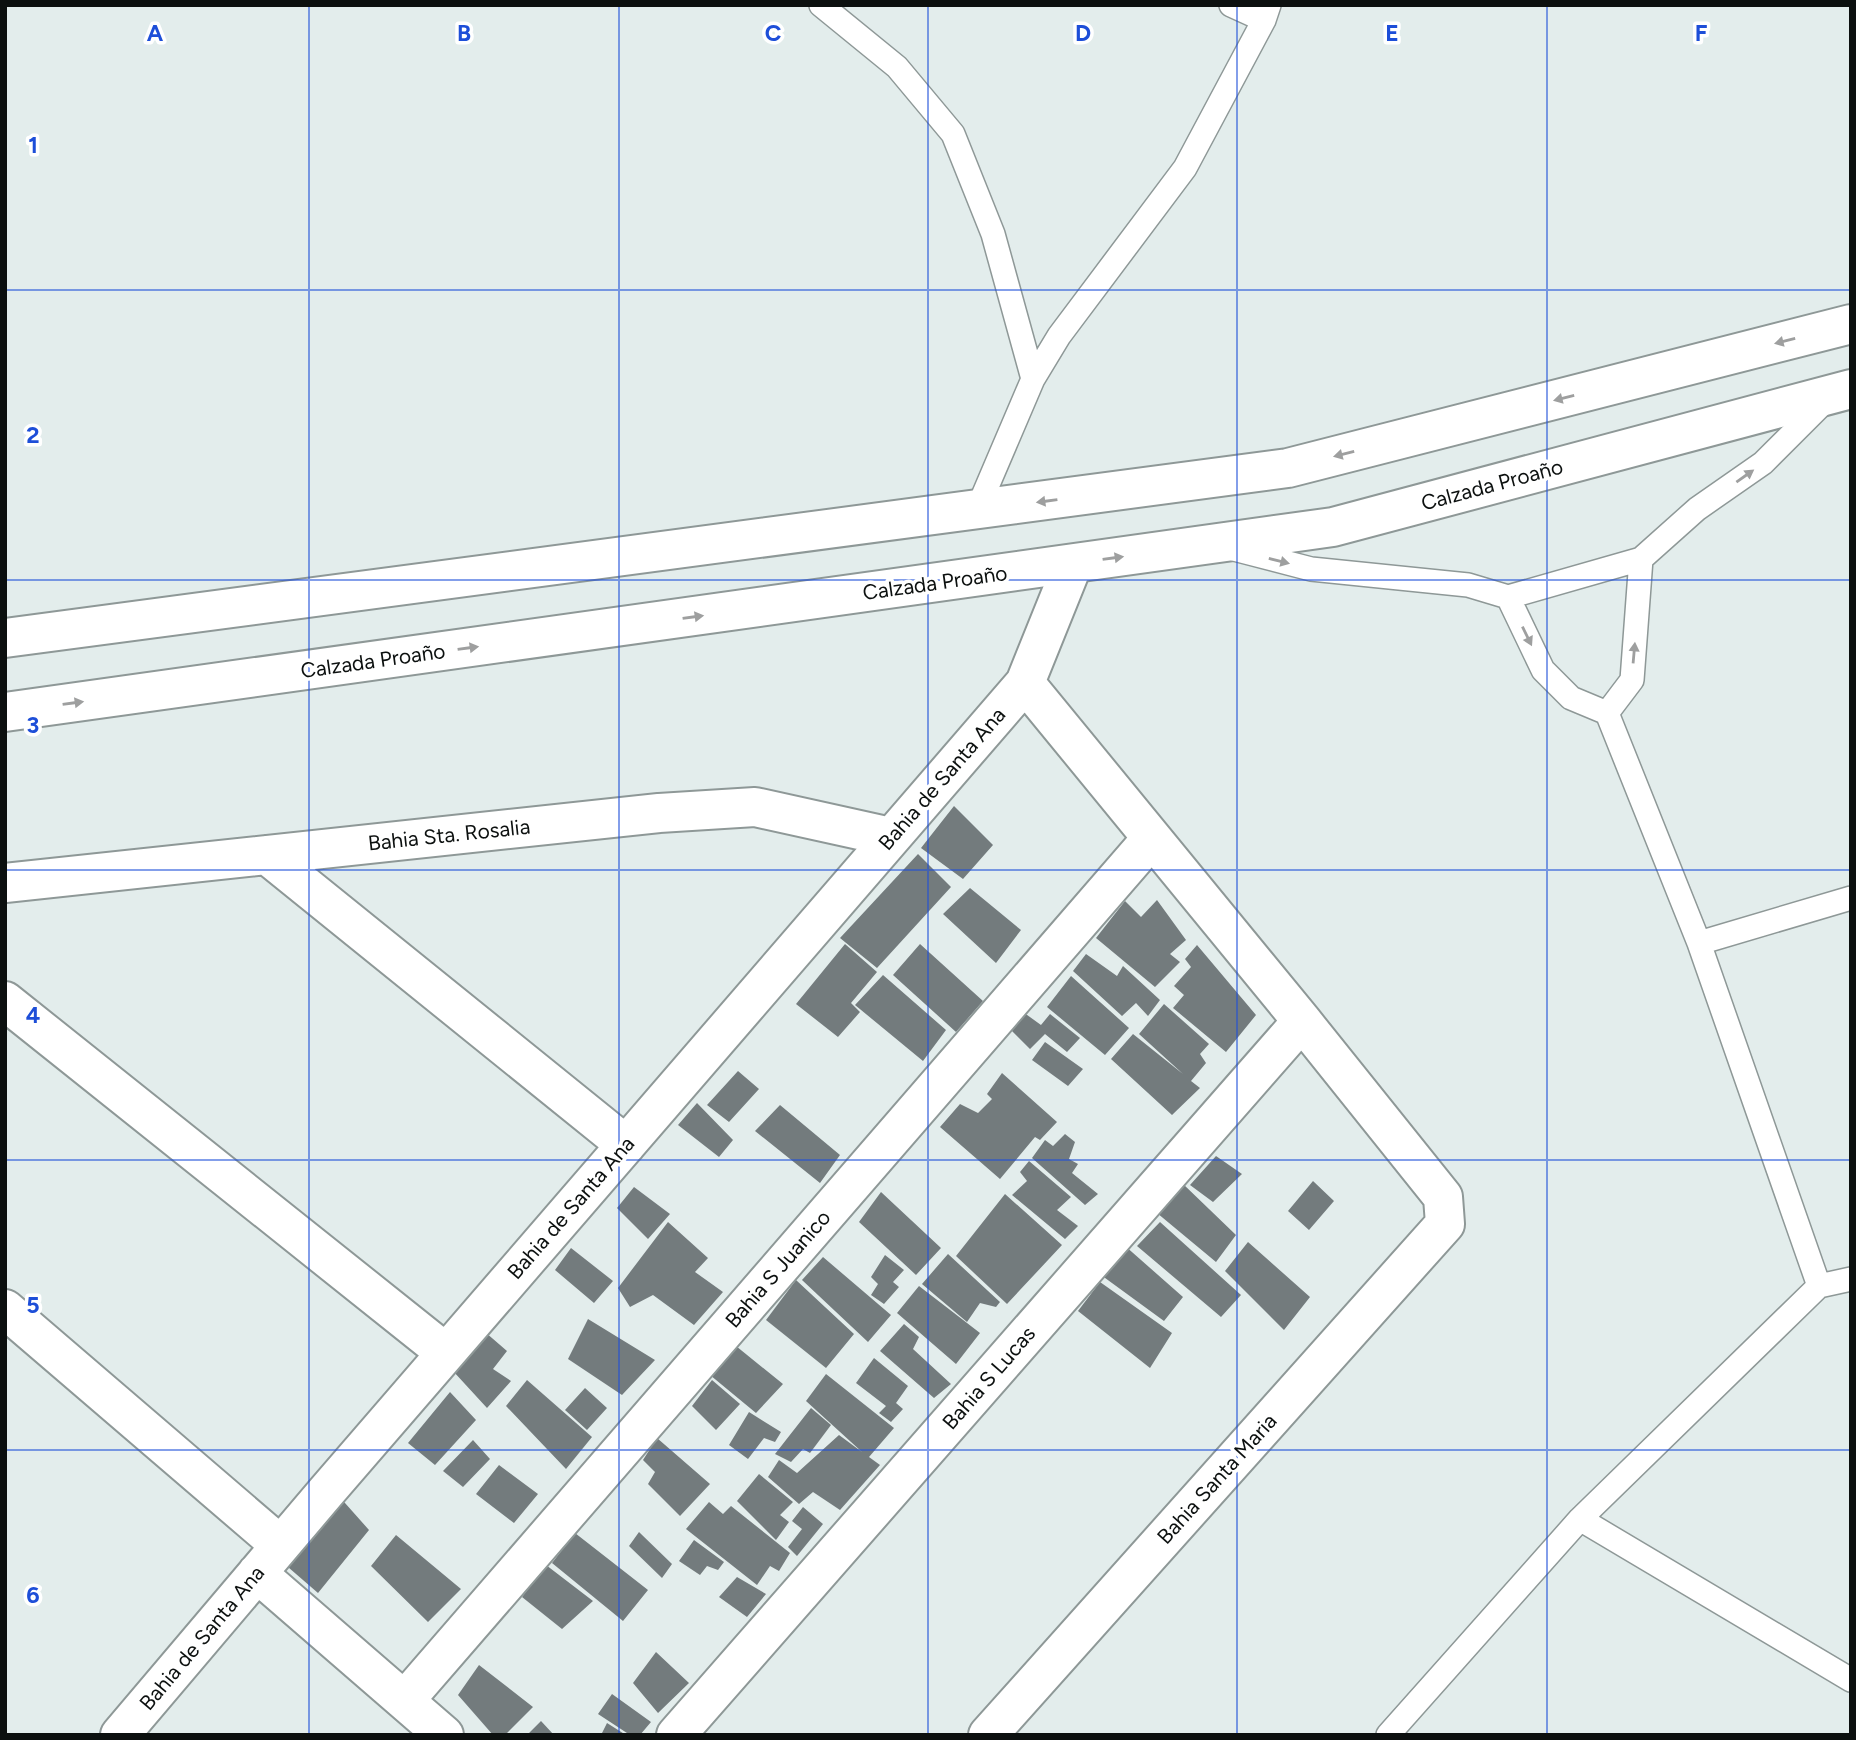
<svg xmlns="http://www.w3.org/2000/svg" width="1856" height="1740" viewBox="0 0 1856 1740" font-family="Figtree,sans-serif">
<rect width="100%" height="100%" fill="#e3edec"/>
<path fill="#737b7d" d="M954,806L993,845L963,879L921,848Z
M918,854L951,887L877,968L840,938Z
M970,888L1021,930L996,963L943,914Z
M1157,900L1186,940L1170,954L1180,962L1155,987L1096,938L1125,901L1141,917Z
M845,944L877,972L851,1003L860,1012L838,1037L796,1004Z
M920,944L983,1001L956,1032L893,975Z
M1197,945L1256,1015L1226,1052L1173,1008L1184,995L1174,986L1191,967L1185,959Z
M1086,954L1117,976L1123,966L1160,1000L1148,1016L1136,1003L1122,1016L1073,971Z
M883,975L946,1030L923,1061L855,1005Z
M1071,976L1129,1028L1105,1055L1047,1007Z
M1164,1004L1209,1044L1200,1054L1206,1063L1191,1081L1200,1088L1172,1115L1111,1059L1133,1034L1183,1074L1139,1034Z
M1023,1012L1041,1025L1050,1014L1080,1038L1067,1052L1045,1034L1030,1049L1009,1028Z
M1045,1042L1083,1069L1068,1086L1032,1060Z
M738,1071L759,1089L729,1122L707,1105Z
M1002,1073L1057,1122L1040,1140L1035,1137L1000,1179L940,1127L960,1104L978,1113L992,1099L987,1094Z
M697,1103L733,1140L719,1157L678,1125Z
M780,1105L840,1155L820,1183L755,1131Z
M1065,1134L1075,1142L1069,1159L1078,1164L1072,1173L1098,1194L1085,1205L1032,1158L1045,1140L1053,1146Z
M1216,1156L1242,1174L1213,1202L1190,1185Z
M1029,1161L1071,1197L1057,1210L1078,1226L1065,1239L1012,1195L1027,1181L1020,1172Z
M1313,1181L1334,1201L1309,1230L1288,1211Z
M1182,1183L1236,1235L1216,1262L1157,1213Z
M634,1187L670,1214L648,1239L617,1208Z
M881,1192L941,1248L916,1275L859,1222Z
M1005,1194L1062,1245L1007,1304L956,1256Z
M668,1222L708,1258L695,1272L723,1292L694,1325L653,1295L630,1307L618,1288Z
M1160,1222L1241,1295L1221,1317L1137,1246Z
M1248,1242L1310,1297L1284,1330L1225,1271Z
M1124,1245L1183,1297L1164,1321L1101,1275Z
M571,1248L613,1281L594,1303L555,1270Z
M948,1254L1000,1302L996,1307L980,1303L967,1322L922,1284Z
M885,1255L904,1270L893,1282L899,1287L884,1304L871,1295L878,1284L871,1277Z
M823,1257L891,1315L868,1342L802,1280Z
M796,1280L854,1334L826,1368L766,1320Z
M1100,1282L1172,1333L1150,1368L1078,1311Z
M919,1286L980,1333L956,1364L897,1313Z
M588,1319L655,1360L622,1395L568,1359Z
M904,1324L919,1337L913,1349L951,1384L934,1398L880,1351Z
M485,1332L507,1351L493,1369L511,1381L487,1408L453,1371Z
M736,1346L783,1384L756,1413L710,1375Z
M874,1358L908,1386L896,1403L903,1409L891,1422L879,1413L886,1406L856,1383Z
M826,1374L894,1428L869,1457L880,1465L840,1510L813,1492L799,1504L768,1477L779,1460L797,1473L839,1435L862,1452L806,1401Z
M527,1380L592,1437L566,1469L506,1406Z
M712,1380L740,1404L716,1430L692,1406Z
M585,1388L607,1408L587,1430L565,1410Z
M450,1392L476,1420L435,1465L408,1443Z
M811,1408L831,1425L810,1453L803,1449L791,1462L775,1454Z
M749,1412L781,1432L775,1442L764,1438L748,1459L729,1445Z
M657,1438L710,1484L680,1516L648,1484L655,1472L643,1460Z
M473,1440L490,1459L463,1487L443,1471Z
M499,1465L538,1494L514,1523L476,1494Z
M759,1474L793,1502L780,1515L789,1522L776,1540L737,1501Z
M337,1494L369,1530L318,1593L281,1561Z
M709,1502L723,1514L731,1506L790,1553L779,1571L770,1566L757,1585L686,1529Z
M803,1507L823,1524L797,1556L788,1547L802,1529L792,1521Z
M639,1532L672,1564L662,1578L629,1546Z
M575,1533L648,1590L623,1621L552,1563Z
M396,1535L461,1589L428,1622L371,1566Z
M694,1540L724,1562L718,1570L707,1566L700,1575L679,1561Z
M546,1565L593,1601L562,1629L522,1597Z
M737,1577L766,1594L747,1617L719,1597Z
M656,1652L689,1683L658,1713L633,1683Z
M479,1665L533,1707L505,1735H493L458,1695Z
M612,1694L651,1722L640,1735H630L598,1714Z
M541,1721L554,1735H527Z
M607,1723L626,1735H601Z"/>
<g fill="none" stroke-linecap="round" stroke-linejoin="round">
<defs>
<path id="service" d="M821,5L897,67L953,134L993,234L1033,379
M1231,5L1264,20
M977,510L1033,379L1059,336L1185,168L1264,20L1269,5
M1234,549L1311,569L1468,585L1508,597L1543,670L1571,698L1607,713L1699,943L1819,1286
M1508,597L1641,559
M1607,713L1632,680L1641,559L1697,509L1763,463L1826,400
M1699,943L1851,898
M1580,1519L1851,1680
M1388,1735L1580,1519L1819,1286L1851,1279"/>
<path id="minor" d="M267,855L626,1145
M5,883L659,813L755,807L891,837
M5,1001L446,1353
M5,1309L280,1545
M257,1573L444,1735
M405,1700L1152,838
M120,1735L326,1492L1025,683L1073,564
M676,1735L1302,1021
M988,1735L1445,1224L1443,1197L1302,1021L1025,683"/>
<path id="secondary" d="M5,638L1288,468L1851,324
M5,712L1333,527L1851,389"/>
</defs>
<use href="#service" stroke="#8e9897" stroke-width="26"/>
<use href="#minor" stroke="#8e9897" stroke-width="42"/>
<use href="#secondary" stroke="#8e9897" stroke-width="42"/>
<use href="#service" stroke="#fff" stroke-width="23"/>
<use href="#minor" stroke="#fff" stroke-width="38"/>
<use href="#secondary" stroke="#fff" stroke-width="38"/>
</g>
<defs><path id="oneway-solid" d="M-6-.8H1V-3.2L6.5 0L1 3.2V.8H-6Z" transform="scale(1.75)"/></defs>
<g fill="#9e9f9f">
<use href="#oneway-solid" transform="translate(1785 341) rotate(166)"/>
<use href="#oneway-solid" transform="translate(1564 398) rotate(166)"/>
<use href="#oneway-solid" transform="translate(1344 454) rotate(166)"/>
<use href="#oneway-solid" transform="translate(1745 476) rotate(-35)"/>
<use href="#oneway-solid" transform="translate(1047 501) rotate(172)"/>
<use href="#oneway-solid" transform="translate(1113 558) rotate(-8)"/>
<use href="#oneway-solid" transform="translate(1279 561) rotate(14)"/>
<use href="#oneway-solid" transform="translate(693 617) rotate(-8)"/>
<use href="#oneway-solid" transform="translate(1527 636) rotate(64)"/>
<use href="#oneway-solid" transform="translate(468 648) rotate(-8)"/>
<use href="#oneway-solid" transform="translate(1634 653) rotate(-85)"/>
<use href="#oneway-solid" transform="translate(73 703) rotate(-8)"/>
</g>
<path fill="none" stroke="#1d4ed8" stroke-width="2" stroke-opacity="0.55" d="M309,5V1735M619,5V1735M928,5V1735M1237,5V1735M1547,5V1735M5,290H1851M5,580H1851M5,870H1851M5,1160H1851M5,1450H1851"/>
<g text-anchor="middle" stroke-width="7" stroke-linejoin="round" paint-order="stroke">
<g font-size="21" fill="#0c100f" stroke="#fff">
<text transform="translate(1492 485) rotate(-15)" y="7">Calzada Proaño</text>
<text transform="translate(935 583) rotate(-8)" y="7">Calzada Proaño</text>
<text transform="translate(373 661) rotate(-8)" y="7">Calzada Proaño</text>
<text transform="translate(942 779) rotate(-49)" y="7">Bahia de Santa Ana</text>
<text transform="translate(449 835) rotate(-6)" y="7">Bahia Sta. Rosalia</text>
<text transform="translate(571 1208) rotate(-49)" y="7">Bahia de Santa Ana</text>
<text transform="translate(778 1269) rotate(-49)" y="7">Bahia S Juanico</text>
<text transform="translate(989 1378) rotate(-49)" y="7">Bahia S Lucas</text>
<text transform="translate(1217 1479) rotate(-48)" y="7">Bahia Santa Maria</text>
<text transform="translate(202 1638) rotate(-50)" y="7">Bahia de Santa Ana</text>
</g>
</g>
<g font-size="23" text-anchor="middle" font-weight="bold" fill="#1d4ed8" stroke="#fff" stroke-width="7" stroke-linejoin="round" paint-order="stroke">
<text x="155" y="41">A</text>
<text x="464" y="41">B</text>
<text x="773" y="41">C</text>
<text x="1083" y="41">D</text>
<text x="1392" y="41">E</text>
<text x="1701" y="41">F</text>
<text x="33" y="153">1</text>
<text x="33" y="443">2</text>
<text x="33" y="733">3</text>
<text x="33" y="1023">4</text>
<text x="33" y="1313">5</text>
<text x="33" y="1603">6</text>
</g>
<rect width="1856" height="1740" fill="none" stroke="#0c100f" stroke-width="14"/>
</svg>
